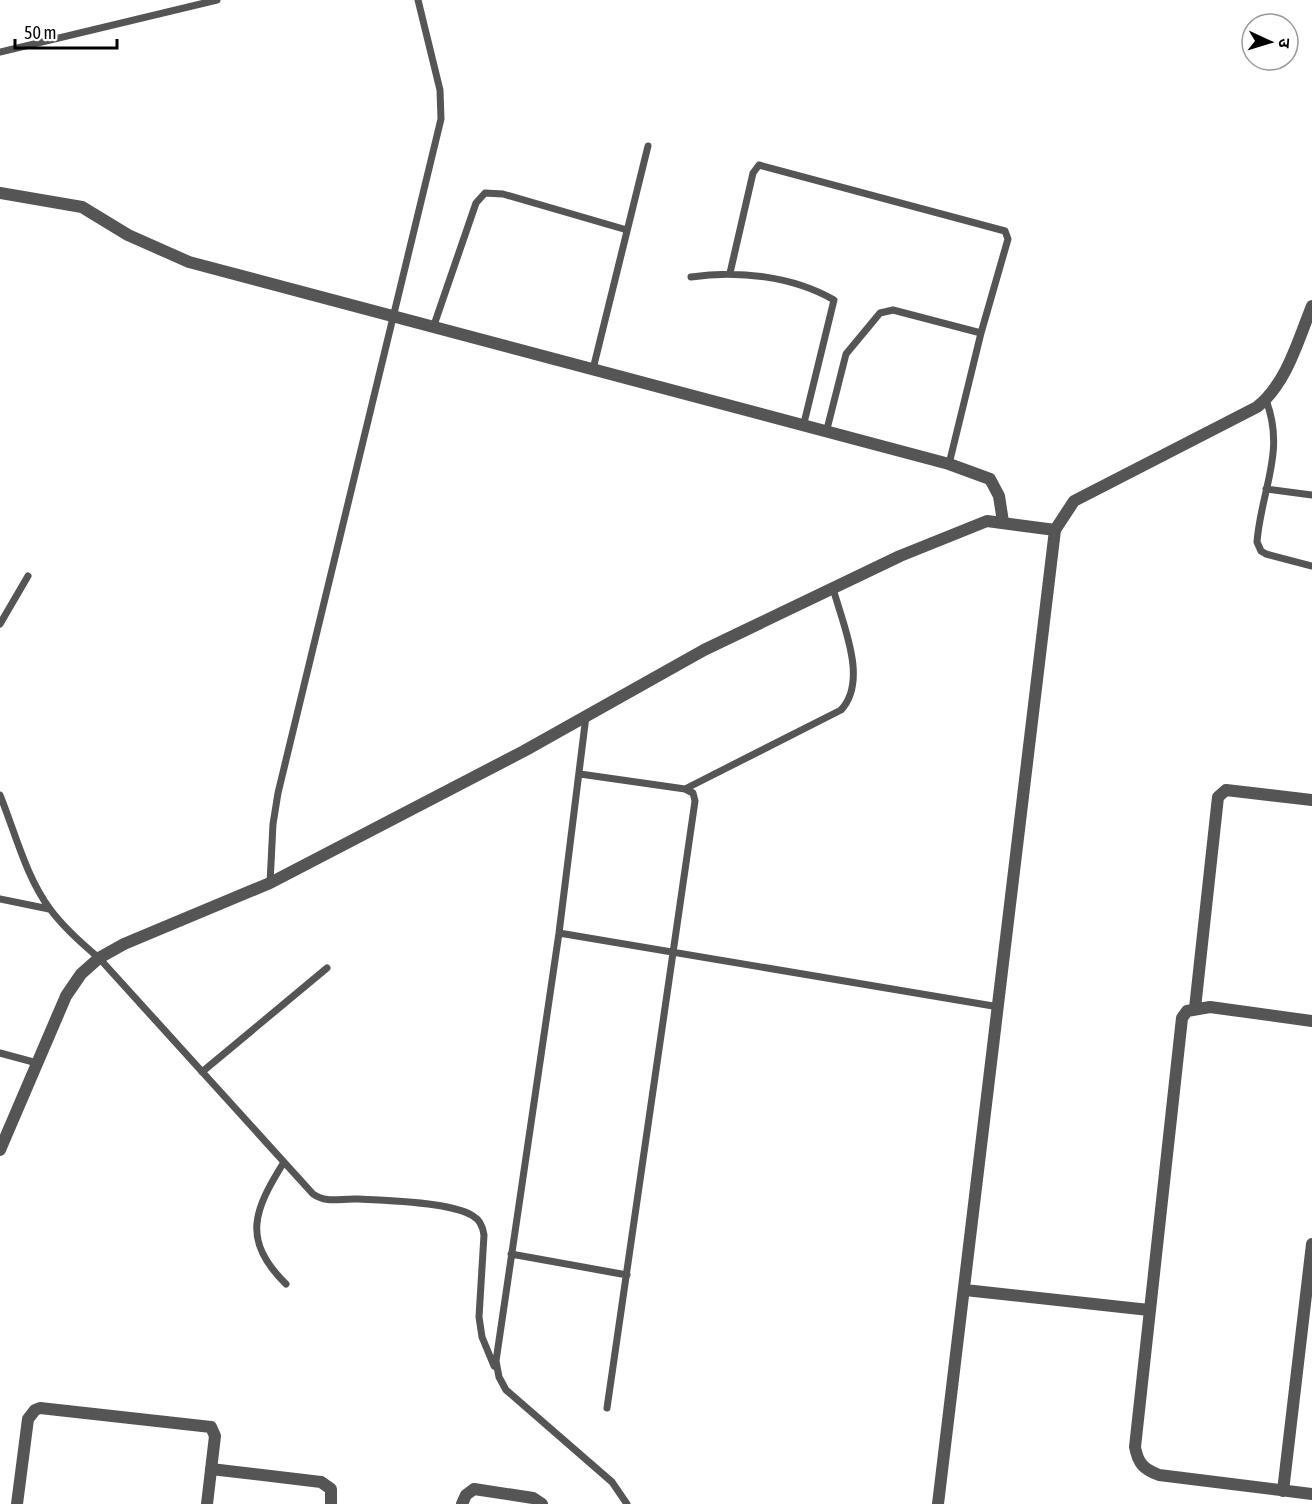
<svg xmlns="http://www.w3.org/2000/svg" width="1312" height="1504" viewBox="0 0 1312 1504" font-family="'Asap Condensed','Noto Sans Devanagari',sans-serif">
<rect width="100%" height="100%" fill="#fff"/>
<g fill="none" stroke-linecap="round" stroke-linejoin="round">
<path stroke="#555" stroke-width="7" d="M0,52L217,0
M730,273L753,173L759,165L1005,231L1008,239L981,333L949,464
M691,277C737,270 793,276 834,300L803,427
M434,325L476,203L485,193L503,194L627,230
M593,369L648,146
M1266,400C1286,452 1261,490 1257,542L1261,551L1266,554L1312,566
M826,433L846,354L880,313L893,310L981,333
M1266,489L1312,495
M0,624L28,576
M586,716L559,933L496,1361L499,1377L506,1390L612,1482L627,1504
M580,774L685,789L693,793L695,801L607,1408
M685,789L841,710C869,680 842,623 833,588
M0,795C15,832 26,877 50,909C64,928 81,943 99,958L313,1194C327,1204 341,1198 358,1199C383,1200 453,1202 473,1216C480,1220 483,1227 484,1235L479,1317L482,1337L494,1366
M270,883L273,824L278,793L441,119L440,90L418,0
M0,899L49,909
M559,933L999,1007
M0,1053L37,1063
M202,1072L327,968
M284,1162C254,1210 241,1240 286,1284
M511,1254L627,1275"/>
<path stroke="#555" stroke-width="12" d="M0,193L82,207L128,235L189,262L949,464L990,479L999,496L1003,522
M1195,1008L1218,797L1226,790L1312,800
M1312,1021L1210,1007L1187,1011L1182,1018L1135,1447C1138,1463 1143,1469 1159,1475L1312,1494
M0,1150L66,996L81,974L99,958L124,944L270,883L524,751L704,650L900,556L987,521L1055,530
M965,1290L1149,1310
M211,1469L321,1482L331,1489V1504
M1283,1491L1312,1244
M17,1504L28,1419L35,1410L40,1408L211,1427L215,1436L207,1504
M462,1504L466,1495L474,1489L533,1498L542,1504
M938,1504L1055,530L1074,501L1257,407C1287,383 1298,340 1312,306"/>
</g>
<g transform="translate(1270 42) rotate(94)"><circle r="28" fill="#ffffff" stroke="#999999" stroke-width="1.5"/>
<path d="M0-4.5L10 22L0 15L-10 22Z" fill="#000000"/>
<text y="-9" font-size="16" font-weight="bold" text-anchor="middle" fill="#000000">उ</text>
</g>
<path d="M15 39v9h102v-9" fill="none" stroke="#000000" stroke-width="3"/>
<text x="24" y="39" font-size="18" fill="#000000" stroke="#ffffff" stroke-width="4.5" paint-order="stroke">50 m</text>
</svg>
